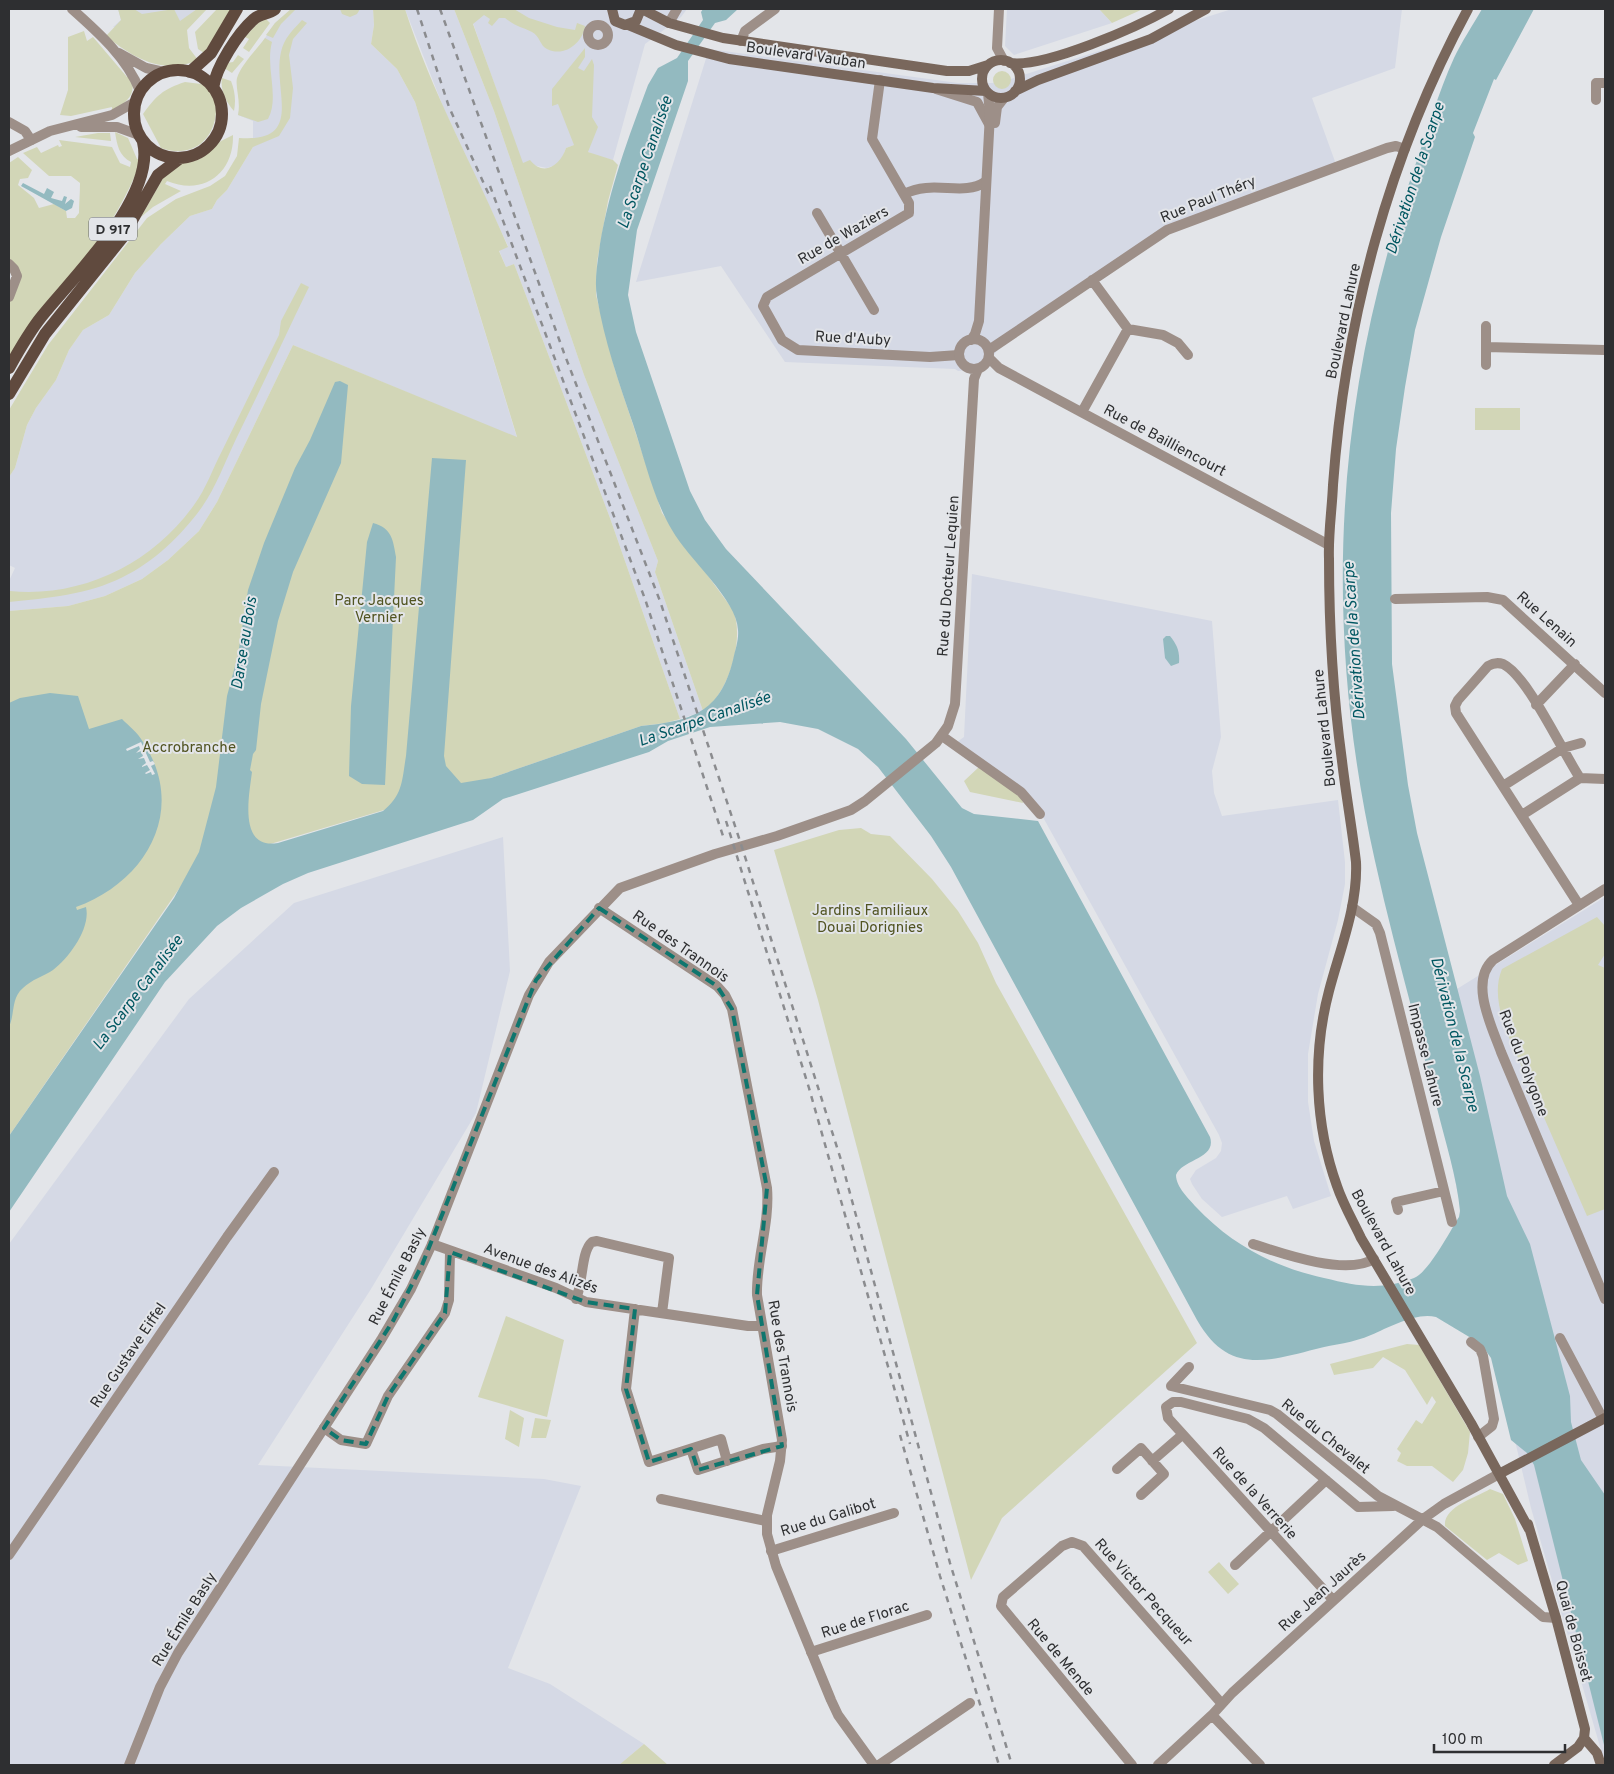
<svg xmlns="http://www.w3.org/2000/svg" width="1614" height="1774" viewBox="0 0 1614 1774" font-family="Overpass,sans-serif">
<rect width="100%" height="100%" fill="#e3e5e9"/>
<path fill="#d5d9e5" d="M118,9H197L180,22L113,27L121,20Z
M291,9H373L374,25L371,44L397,69L415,102L517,438L293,345L217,502L199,531L168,560L142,579L105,596L68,606L9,611V581L15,568L9,565V477L15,468L27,425L36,408L56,380L69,350L83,330L109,315L135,273L161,244L190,216L212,209L217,200L227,190L253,147V121L238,115L240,105L237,86L260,49L261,44L275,23Z
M405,9H454L494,111L584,375L658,561L655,572L703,711L701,712L680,719L610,518L516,269L514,264L506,267L499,250L508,246L444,109Z
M465,9H687L681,17L645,44L613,160L597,156L574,145L566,148L562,159L556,165L547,168L522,163L473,23Z
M1007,9H1099L1112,23L1014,55L1005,46Z
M1232,9H1402L1395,68L1312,98L1337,167L1167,231L999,348L984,369L958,371L955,369L785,362L721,266L636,282L709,49L958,83H998Z
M972,574L1212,621L1221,737L1212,771L1214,793L1222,816L1338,800L1345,862V884L1338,920L1318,994L1308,1054V1102L1314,1141L1331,1196L1293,1209L1287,1196L1222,1217L1202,1199L1192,1184L1190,1179L1196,1170L1216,1158L1221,1151L1222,1143L1219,1135L1039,810L957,742L964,737Z
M503,837L510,971L476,1113L371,1289L258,1465L544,1479L581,1486L508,1668L550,1684L644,1744L619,1765H9V1244L189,999L294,903Z
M1605,897V1764L1531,1508L1470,1252L1420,1012Z"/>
<path fill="#d2d6b7" d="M118,9H134L142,14L174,9L180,21L197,9H207L187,30L189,48L198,60C163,76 132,57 106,36L121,20Z
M217,9H232L204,53L198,49L195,32Z
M291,9H296L281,24L273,38L266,35L275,23Z
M340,9H360L357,14L350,17L342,14Z
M373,9H405C431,91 474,167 508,247L499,251L506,267L514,264L516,269L610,518L680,719L665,723L641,726L491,778L267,845L185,880L9,1136V611L68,606L105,596L142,579L168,560L199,531L217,502L293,345L517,437L415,102L397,69L371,44L374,25Z
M454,9H514L529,18L557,27L575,30L577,23L585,26C583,42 565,58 547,49C540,46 540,36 532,32C520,26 517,27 505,18H499L492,26L488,23L490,19L484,15L473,24L523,163L530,160C544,178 561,164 566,148L574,145L558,104L552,106V89L585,48V57L578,68L584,71L592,59L594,65L592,117L598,127L588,152L613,160L618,165L608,201L597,262L596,295L615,370L662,513L733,610C745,638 729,694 703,711L655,572L658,561L584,375L494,111Z
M1099,9H1143L1112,23Z
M266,19L270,23L249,52L243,48L249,39L245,37L258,23Z
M302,20L307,23L293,39L289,55L293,88L290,118L279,136L253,147L227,190L217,200L212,209L190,216L161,244L135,273L109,315L83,330L69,350L56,380L36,408L27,425L15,468L9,477V410L48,345L147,218L176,199L210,186L225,176L237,156L239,138C306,143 272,90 281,52C284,38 293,30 302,20Z
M84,31L87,41L93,37L127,77L130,76C138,93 127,103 112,111V107L71,116L60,115L68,90V37Z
M265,38L272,42C265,67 280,97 268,119L258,122L238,115C241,101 235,87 237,78C241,65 257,49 265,38Z
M238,55L244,59L232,73L224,68L227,63L233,62Z
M993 80a9 9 0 1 1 18 0a9 9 0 1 1-18 0Z
M222,78L231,81C235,91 236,101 234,111C226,102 220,90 222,78Z
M185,82C190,83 196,83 201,84C230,94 217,167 161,148L143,114C156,96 163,89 185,82Z
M115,132L128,138L137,159L141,161C113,235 56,296 9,359V304L19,281L9,261V163L18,157L32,170L28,178L20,179L18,185L34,198L39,208L54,204L66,211L67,218H75L79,213C79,203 80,194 80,183L71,176H49L23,153L37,147L41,153L58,145L59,147L62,146L59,140L112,147L120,163L130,167L131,162C119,156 117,145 115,132Z
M98,133H110L111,141L75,137Z
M233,135C234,174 203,196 167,181L165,184L181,191L153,207L141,217L163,178L174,165L200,159L221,141Z
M301,283L309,287C284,338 262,387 236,439C225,462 216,487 202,507C182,535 154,562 123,577C87,595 48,598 9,602L10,591C82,598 152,564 194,505C206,489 213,468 222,451C241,412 260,373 279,335L281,321Z
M1475,408H1520V430H1475Z
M979,767L1022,798L1023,803L970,792L964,781Z
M861,828L871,834L890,836L932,879L958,911L978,943L996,983L1197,1343L1002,1518L971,1580L818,1000L774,850L839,830Z
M1597,917L1605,926V954L1598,965L1605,968V1209L1587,1216L1504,1026C1499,1006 1494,989 1502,969Z
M506,1316L564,1340L547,1417L478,1397Z
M1407,1344L1419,1345L1470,1432L1468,1453L1463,1470L1453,1482L1432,1466H1407L1397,1461L1401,1453L1397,1449L1416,1420L1422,1424L1436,1402L1432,1396L1427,1405L1405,1370L1383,1357L1373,1368L1334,1375L1330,1364Z
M510,1410L524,1418L519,1447L505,1439Z
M535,1418L551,1420L546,1438H531Z
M1490,1489L1503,1494L1515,1519L1528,1561L1518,1565L1499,1553L1487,1560L1445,1526C1443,1507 1475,1498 1490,1489Z
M1219,1562L1239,1584L1228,1594L1208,1572Z
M644,1744L668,1765H619Z"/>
<path fill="#93bac0" d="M703,9H738L726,20L715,23L688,61V81L637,230L628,295L636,332L690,491L705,520L726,549L906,739L962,808L974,814L1038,821L1210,1137C1217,1159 1182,1159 1176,1175C1176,1187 1189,1199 1196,1207C1232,1245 1274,1267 1324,1278C1358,1286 1380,1291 1414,1278C1429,1272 1450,1231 1459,1217L1460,1211C1457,1177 1445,1141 1437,1108C1417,1025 1393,943 1375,861C1322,624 1334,397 1414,169C1427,132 1438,93 1454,58C1462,41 1473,25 1482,9H1534L1496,80L1494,79L1473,133L1475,137L1441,237L1415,330L1405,387L1396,449L1391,513L1392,664L1408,785L1417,833L1480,1076L1507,1196L1530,1244L1570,1396L1571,1422L1581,1460L1605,1495V1749L1534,1465L1527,1453L1511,1440L1491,1358L1481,1344L1436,1317C1416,1312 1390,1327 1371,1335C1353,1343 1335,1344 1316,1349C1265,1362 1228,1374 1197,1320L951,867L931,836L878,767L858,749L818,729L780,722L710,727L668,741L649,752L503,799L473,820L308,873L283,884L241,908L217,926L165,982L9,1212V1136L174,898L199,852L216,787L227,696L238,655L248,590L264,543L295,468L310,440L335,382L340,381L348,385L341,463L293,572L278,621L261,704L256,750L253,754L250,770L252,772C249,796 238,850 278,843L383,811C403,795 402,780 406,756L432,458L466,460L444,756L446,766L461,783L491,778L641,726C691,721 720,713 733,660C735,650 739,640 738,630C737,599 688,559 672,530C653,498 645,460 633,424C619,383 604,340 597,297C594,280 598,260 600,244C610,186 628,139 648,85L658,68L677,58L703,20L701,12Z
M23,183L44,194L47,188L54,192L51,198L62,201L64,196L67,197L65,204L71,199L74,201L72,208L66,211L21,186Z
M373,523C392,528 393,540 396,557L385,785L362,784L349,776L351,706L367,542Z
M1166,636H1170C1177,645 1180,651 1179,663L1171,666L1165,658L1163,639Z
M50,693L78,696L89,729L122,719C129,726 138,733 143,742C188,810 146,882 76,907L77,910L86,907C91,928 69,958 53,970C44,976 31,980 23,988C11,998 15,1014 9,1027V703L20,698Z"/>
<path fill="#e3e5e9" d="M141,742L150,762L153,761L155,764L151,766L155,774L152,775L151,772L146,774L145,773L150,770L147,765L142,767V766L146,763L144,758L138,759L143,756L141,751L136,753L140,749L139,746L127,751L126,749Z"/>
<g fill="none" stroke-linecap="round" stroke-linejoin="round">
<path stroke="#9d8f88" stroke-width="10" d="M72,9C98,32 127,58 140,91
M999,9L997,48L1004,61
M669,23L677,9
M588 35a10 10 0 1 1 20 0a10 10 0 1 1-20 0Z
M741,41L745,31L775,9
M119,53L146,68L164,72
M880,80L872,139L909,203V213L767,297L763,306L782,340L798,350L930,357L959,355
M936,89L977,102L989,124
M1596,100V83H1605
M9,122L25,131L31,140
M904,194C933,179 963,197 985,182
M817,213L874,310
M9,264L14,269L17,276L9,297
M1092,280L1128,329L1163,335L1178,343L1188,355
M1486,347L1605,350
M989,350L1167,230L1387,148L1396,146L1405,149
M989,358L999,368L1329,545
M1486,365V326
M1082,412L1128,329
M1395,599L1487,597L1503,600L1605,693
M1536,705L1575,664
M942,736L1021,792L1040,814
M1503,786L1563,748L1581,743
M1522,815L1580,778L1605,779
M1579,905L1456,713L1455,706L1458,700L1488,666C1493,663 1497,662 1503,664C1528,676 1563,753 1580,778
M1352,907L1376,924L1380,933L1452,1222
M1398,1210L1396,1202L1444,1191
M432,1244L556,1288L586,1302L748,1326H761
M1253,1244C1283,1254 1346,1276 1374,1259
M576,1299C583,1284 581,1251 592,1242L597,1241L669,1258L662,1313
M635,1309L626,1389L649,1462L721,1439L727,1461
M1560,1338L1603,1419
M1471,1342L1480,1349L1483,1356L1494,1419L1492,1426L1478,1437
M1189,1367L1171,1386L1270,1410L1277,1414L1378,1496L1437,1527L1543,1617L1556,1618
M324,1428L341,1440L366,1444L388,1396L445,1313L449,1300L450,1252
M691,1449L698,1470L763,1449L782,1446
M1152,1461L1182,1435
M1117,1469L1141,1448L1164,1474L1141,1495
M661,1499L766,1521
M771,1551L894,1513
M9,1555L227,1237L274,1172
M1235,1565L1326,1480
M1333,1600L1168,1418L1166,1407L1173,1402H1181L1248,1419L1264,1428L1358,1507L1393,1506
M811,1652L927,1615
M1212,1715L1260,1765
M879,1765L970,1703
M1132,1765L1001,1606L1003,1597L1062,1546L1072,1542L1083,1546L1222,1704
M1158,1765L1212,1715L1232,1693L1423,1519L1444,1504L1499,1474"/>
<path stroke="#9d8f88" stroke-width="10" d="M995,123L997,107L1004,98
M81,127H117L139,135
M9,151L50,131L112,115L135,102
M959 354a15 15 0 1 1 30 0a15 15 0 1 1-30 0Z
M971,340L975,334L979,321L990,114L988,93
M1605,889L1493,960C1469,982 1492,1027 1501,1052L1605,1299
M599,908L717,986L725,995L732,1009L767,1188C770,1224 756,1259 757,1295L782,1440L780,1461L767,1515V1534L776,1566L831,1700L838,1715L874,1765
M129,1765L160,1687L178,1653L381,1340L411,1289L432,1244L529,995L549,962L620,888L715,854L777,836L851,810L865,801L936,743L948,726L955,704L974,379L978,369"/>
<path stroke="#79675c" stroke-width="10" d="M612,9L615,21L625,25L636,21L641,9
M642,9L669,23L723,38L947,71H969L988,65
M1468,9C1389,155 1345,320 1333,485C1332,510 1328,534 1329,559C1329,627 1333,695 1342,761C1346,795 1352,828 1356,862C1358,906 1340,949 1329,991C1312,1055 1315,1125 1337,1186C1343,1204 1353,1221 1361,1238L1471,1423L1529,1529
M628,25L676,45L729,59L933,88L986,91
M982 79a19 19 0 1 1 38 0a19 19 0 1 1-38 0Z
M1010,63C1045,68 1137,27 1169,9
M1015,91L1038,80L1151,39L1206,9
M1499,1474L1605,1418
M1528,1524L1556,1618L1585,1729L1584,1738L1597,1753L1601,1765
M1554,1765L1578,1747L1584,1738"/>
<path stroke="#604a3e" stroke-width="12" d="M134 114a44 44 0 1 1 88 0a44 44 0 1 1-88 0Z
M190,72L211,53L237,9
M213,88C216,67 238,33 254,19C260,14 268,14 275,9
M9,368C19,350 29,332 42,316C74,276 156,197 143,142
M9,394L45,334L122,238L158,175L179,159"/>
<path stroke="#8b8c8f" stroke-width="2.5" stroke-dasharray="6 6" stroke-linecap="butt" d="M417,9L449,107L490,197
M440,9L564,353L660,601L740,841L841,1160L950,1563L1012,1765
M490,186L645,599L723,836
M726,821L809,1088L910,1444
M900,1435L940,1576L999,1765"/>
</g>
<path fill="none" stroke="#0f766e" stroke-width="4" stroke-dasharray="10 6" stroke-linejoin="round" d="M599,908L717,986L732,1009L767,1188L757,1295L782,1446L698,1470L691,1449L649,1462L626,1389L635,1309L586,1302L450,1252L445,1313L388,1396L366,1444L341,1440L324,1428L393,1321L422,1265L536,980Z"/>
<g text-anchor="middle" stroke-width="4" stroke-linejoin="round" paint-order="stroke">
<rect fill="#e3e5e9" stroke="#646668" stroke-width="1" x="89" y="217.5" width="48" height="23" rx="4"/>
<g font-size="14" font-weight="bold" fill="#2e2f31">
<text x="113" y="234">D 917</text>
</g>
<g font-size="15" fill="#2e2f31" stroke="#e3e5e9">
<text transform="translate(806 55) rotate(8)" y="5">Boulevard Vauban</text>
<text transform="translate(1208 199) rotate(-22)" y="5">Rue Paul Théry</text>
<text transform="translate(843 235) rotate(-30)" y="5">Rue de Waziers</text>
<text transform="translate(1343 321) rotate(-78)" y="5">Boulevard Lahure</text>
<text transform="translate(853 338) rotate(3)" y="5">Rue d'Auby</text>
<text transform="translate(1165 440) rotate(28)" y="5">Rue de Bailliencourt</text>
<text transform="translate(948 576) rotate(-86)" y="5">Rue du Docteur Lequien</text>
<text transform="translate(1547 619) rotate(42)" y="5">Rue Lenain</text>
<text transform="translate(1324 728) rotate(-96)" y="5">Boulevard Lahure</text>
<text transform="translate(681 946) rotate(35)" y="5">Rue des Trannois</text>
<text transform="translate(1426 1055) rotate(76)" y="5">Impasse Lahure</text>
<text transform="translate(1524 1063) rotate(69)" y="5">Rue du Polygone</text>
<text transform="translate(1384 1242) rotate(61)" y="5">Boulevard Lahure</text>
<text transform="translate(541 1268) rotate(20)" y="5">Avenue des Alizés</text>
<text transform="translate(397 1276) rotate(-63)" y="5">Rue Émile Basly</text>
<text transform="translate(128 1355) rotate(-56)" y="5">Rue Gustave Eiffel</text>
<text transform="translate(783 1356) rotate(80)" y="5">Rue des Trannois</text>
<text transform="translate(1326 1436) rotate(39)" y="5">Rue du Chevalet</text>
<text transform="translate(1255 1493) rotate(48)" y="5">Rue de la Verrerie</text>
<text transform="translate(828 1517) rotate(-17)" y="5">Rue du Galibot</text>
<text transform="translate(1322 1591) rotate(-42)" y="5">Rue Jean Jaurès</text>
<text transform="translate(1144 1592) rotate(48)" y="5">Rue Victor Pecqueur</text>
<text transform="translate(184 1619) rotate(-58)" y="5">Rue Émile Basly</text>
<text transform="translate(865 1619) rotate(-18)" y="5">Rue de Florac</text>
<text transform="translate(1574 1631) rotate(75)" y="5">Quai de Boisset</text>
<text transform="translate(1061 1657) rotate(50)" y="5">Rue de Mende</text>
</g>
<g font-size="15" fill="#515421" stroke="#e3e5e9">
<text x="379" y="605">Parc Jacques<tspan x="379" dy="17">Vernier</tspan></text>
<text x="189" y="752">Accrobranche</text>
<text x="870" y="915">Jardins Familiaux<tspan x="870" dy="17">Douai Dorignies</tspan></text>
</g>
<g font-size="16" font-style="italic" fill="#005761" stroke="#e3e5e9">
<text transform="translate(644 162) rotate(-71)" y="6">La Scarpe Canalisée</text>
<text transform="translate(1414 178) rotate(-72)" y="6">Dérivation de la Scarpe</text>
<text transform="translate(1353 641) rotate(-94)" y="6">Dérivation de la Scarpe</text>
<text transform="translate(243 643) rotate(-81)" y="6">Darse au Bois</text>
<text transform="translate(704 718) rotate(-19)" y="6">La Scarpe Canalisée</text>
<text transform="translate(137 992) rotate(-53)" y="6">La Scarpe Canalisée</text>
<text transform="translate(1456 1034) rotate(76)" y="6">Dérivation de la Scarpe</text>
</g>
</g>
<rect width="1614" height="1774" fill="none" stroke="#2e2f31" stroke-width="20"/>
<path d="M1434 1744v8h131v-8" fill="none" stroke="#2e2f31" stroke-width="2.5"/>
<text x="1442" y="1744" font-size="15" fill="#2e2f31" stroke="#e3e5e9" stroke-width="4" paint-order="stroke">100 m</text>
</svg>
